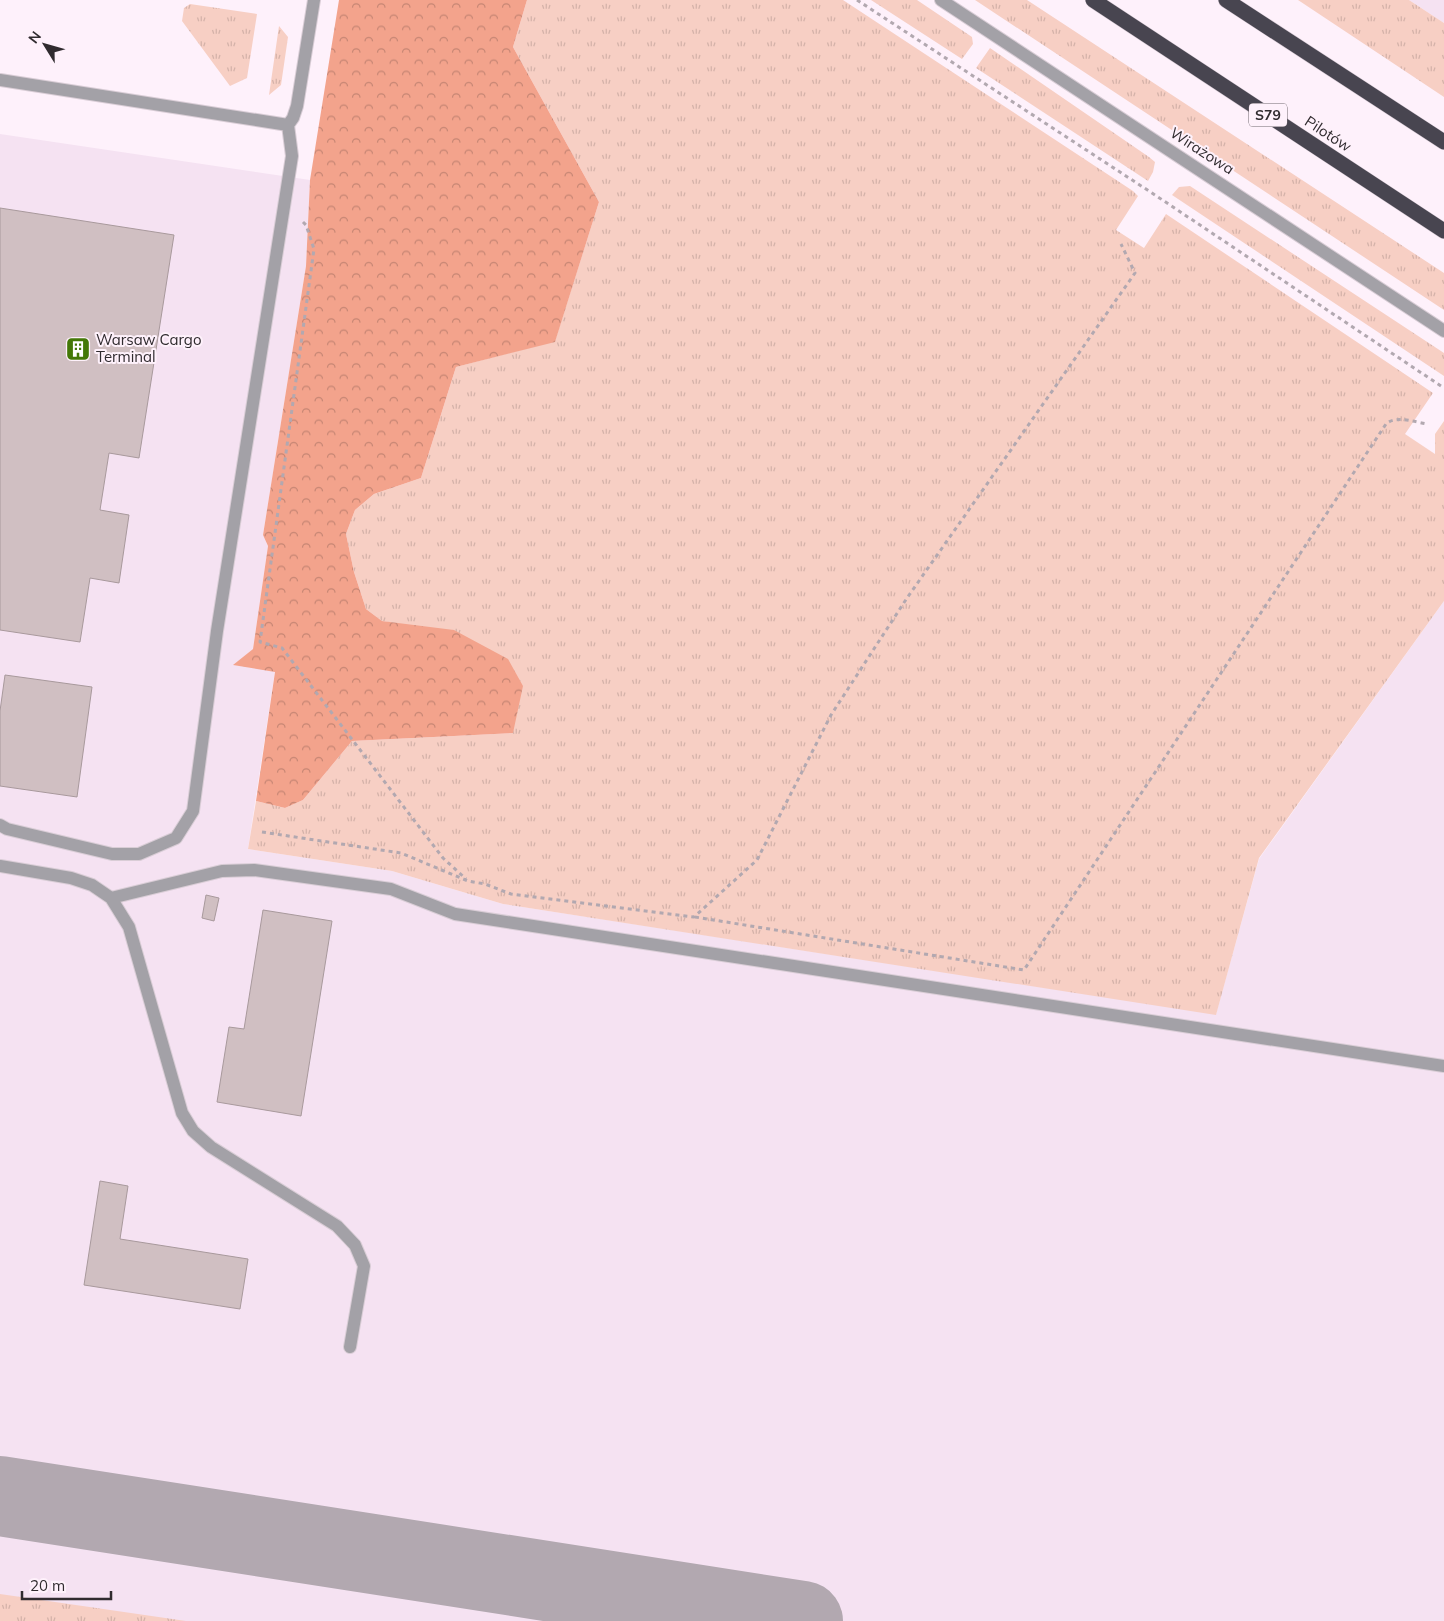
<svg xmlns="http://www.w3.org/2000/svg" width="1444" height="1621" viewBox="0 0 1444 1621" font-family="Mulish,sans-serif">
<defs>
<pattern id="grass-tufts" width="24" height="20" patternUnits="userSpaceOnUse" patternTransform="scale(1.25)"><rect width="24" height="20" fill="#f7cfc4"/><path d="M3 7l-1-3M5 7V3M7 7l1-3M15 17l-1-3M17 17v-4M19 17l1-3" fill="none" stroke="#d4b2a9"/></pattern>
<pattern id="forest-crowns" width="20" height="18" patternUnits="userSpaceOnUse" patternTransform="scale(1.25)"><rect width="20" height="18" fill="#f3a38c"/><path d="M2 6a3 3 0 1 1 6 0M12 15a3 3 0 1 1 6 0" fill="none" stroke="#c58573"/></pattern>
</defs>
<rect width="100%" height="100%" fill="#fef1fb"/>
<path fill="#f5e2f2" d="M1409,0H1444V23Z
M0,134L310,180L306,266L263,535L268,546L253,649L234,665L275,671L248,849L392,871L503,904L1216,1014L1259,859L1444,601V1621H0Z"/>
<path fill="url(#grass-tufts)" d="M527,0H843L1133,191L1138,196L1116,230L1144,248L1166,214L1433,393L1405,434L1435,454V434L1444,421V601L1259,858L1216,1015L503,904L392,871L248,849L256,801L285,808L303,800L352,741L513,733L407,625L382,621L366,609L354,572L346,534L355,510L374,494L421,478L456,367L555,341L599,202L513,47Z
M871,0H917L972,37L973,44L962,59Z
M975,0H1027L1444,273V310Z
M1298,0H1409L1444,23V97Z
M190,4L257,14L247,78L230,86L182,21L184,8Z
M279,26L288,37L281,85L269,95Z
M990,48L1149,157L1155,162L1153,172L1148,181L976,68Z
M1190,186L1444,353V376L1172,195L1179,187Z
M0,1594L186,1621H0Z"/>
<path fill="url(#forest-crowns)" d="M339,0H527L513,47L599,202L555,342L456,367L421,478L374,494L355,510L346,534L354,572L366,609L382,621L454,630L508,659L523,686L513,733L352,741L303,800L285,808L256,801L275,672L233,665L253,649L268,546L263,535L306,266L310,180Z"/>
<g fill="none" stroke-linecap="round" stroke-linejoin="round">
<path stroke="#b2a8b0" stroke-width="80" d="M0,1496L803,1621"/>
</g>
<path fill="#d0bfc2" stroke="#a8999c" d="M0,208L174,235L139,458L109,453L100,510L129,515L119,583L90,578L80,642L0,630Z
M5,675L92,687L77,797L0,786V711Z
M206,895L219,898L214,921L202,918Z
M263,910L332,921L301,1116L217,1102L229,1027L244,1029Z
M100,1181L128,1186L120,1239L248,1259L240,1309L84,1285Z"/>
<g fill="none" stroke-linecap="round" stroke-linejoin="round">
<defs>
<path id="minor" d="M941,0L1444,331
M0,80L288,125
M0,825L7,829L112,854H139L176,838L193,811L217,631L292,156L288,125L293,118L297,106L314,0
M0,866L71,878L92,885L111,898L129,927L182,1113L193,1131L211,1147L337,1226L355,1245L364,1266L350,1347
M111,898L222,871L254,870L391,889L455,914L1444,1066"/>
<path id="highway" d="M1093,0L1444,231
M1226,0L1444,142"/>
</defs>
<use href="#minor" stroke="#d9cdd6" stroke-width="14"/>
<use href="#highway" stroke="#d9cdd6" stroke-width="16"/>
<path stroke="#b2a8b0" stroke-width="3" stroke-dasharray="4 4" stroke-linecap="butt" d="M857,0L1152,193L1444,388
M303,222L306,225L314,249L260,642L282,648L443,858L466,879
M262,832L401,853L468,881L485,884L511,894L694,917L757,860L831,715L907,598L1135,273L1121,244
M695,917L1024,970L1386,424C1396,415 1415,422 1427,424"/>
<use href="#minor" stroke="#a3a1a7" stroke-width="12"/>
<use href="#highway" stroke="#484550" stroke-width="15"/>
</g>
<defs>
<symbol id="building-square" viewBox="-11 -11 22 22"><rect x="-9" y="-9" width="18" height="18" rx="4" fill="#437807" stroke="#fef1fb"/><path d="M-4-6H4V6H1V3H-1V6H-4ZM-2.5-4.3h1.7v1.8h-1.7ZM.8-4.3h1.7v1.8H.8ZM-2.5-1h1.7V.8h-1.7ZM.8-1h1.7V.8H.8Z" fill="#fff"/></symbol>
</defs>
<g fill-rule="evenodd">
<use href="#building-square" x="64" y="335" width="28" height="28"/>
</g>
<g text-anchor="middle" stroke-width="4" stroke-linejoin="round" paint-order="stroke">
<rect fill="#fef1fb" stroke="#6e666c" stroke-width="1" x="1249" y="103.5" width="38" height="23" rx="4"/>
<g font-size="14" font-weight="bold" fill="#302b2f">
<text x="1268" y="120">S79</text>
</g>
<g font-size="15" fill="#302b2f" stroke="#fef1fb">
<text transform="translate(1328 134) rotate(33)" y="5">Pilotów</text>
<text transform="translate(1202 151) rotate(33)" y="5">Wirażowa</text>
</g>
<g font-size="15" fill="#302b2f" stroke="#fef1fb" text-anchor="start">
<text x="96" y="345">Warsaw Cargo<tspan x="96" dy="17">Terminal</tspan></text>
</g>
</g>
<g transform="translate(45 45) rotate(307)" stroke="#fef1fb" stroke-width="4" paint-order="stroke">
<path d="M0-4L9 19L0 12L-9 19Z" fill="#302b2f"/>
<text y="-8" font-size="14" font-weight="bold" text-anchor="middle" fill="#302b2f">N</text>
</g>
<path d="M22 1591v8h89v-8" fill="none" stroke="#302b2f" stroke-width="2.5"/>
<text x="30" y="1591" font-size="15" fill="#302b2f" stroke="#fef1fb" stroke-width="4" paint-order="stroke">20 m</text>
</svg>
